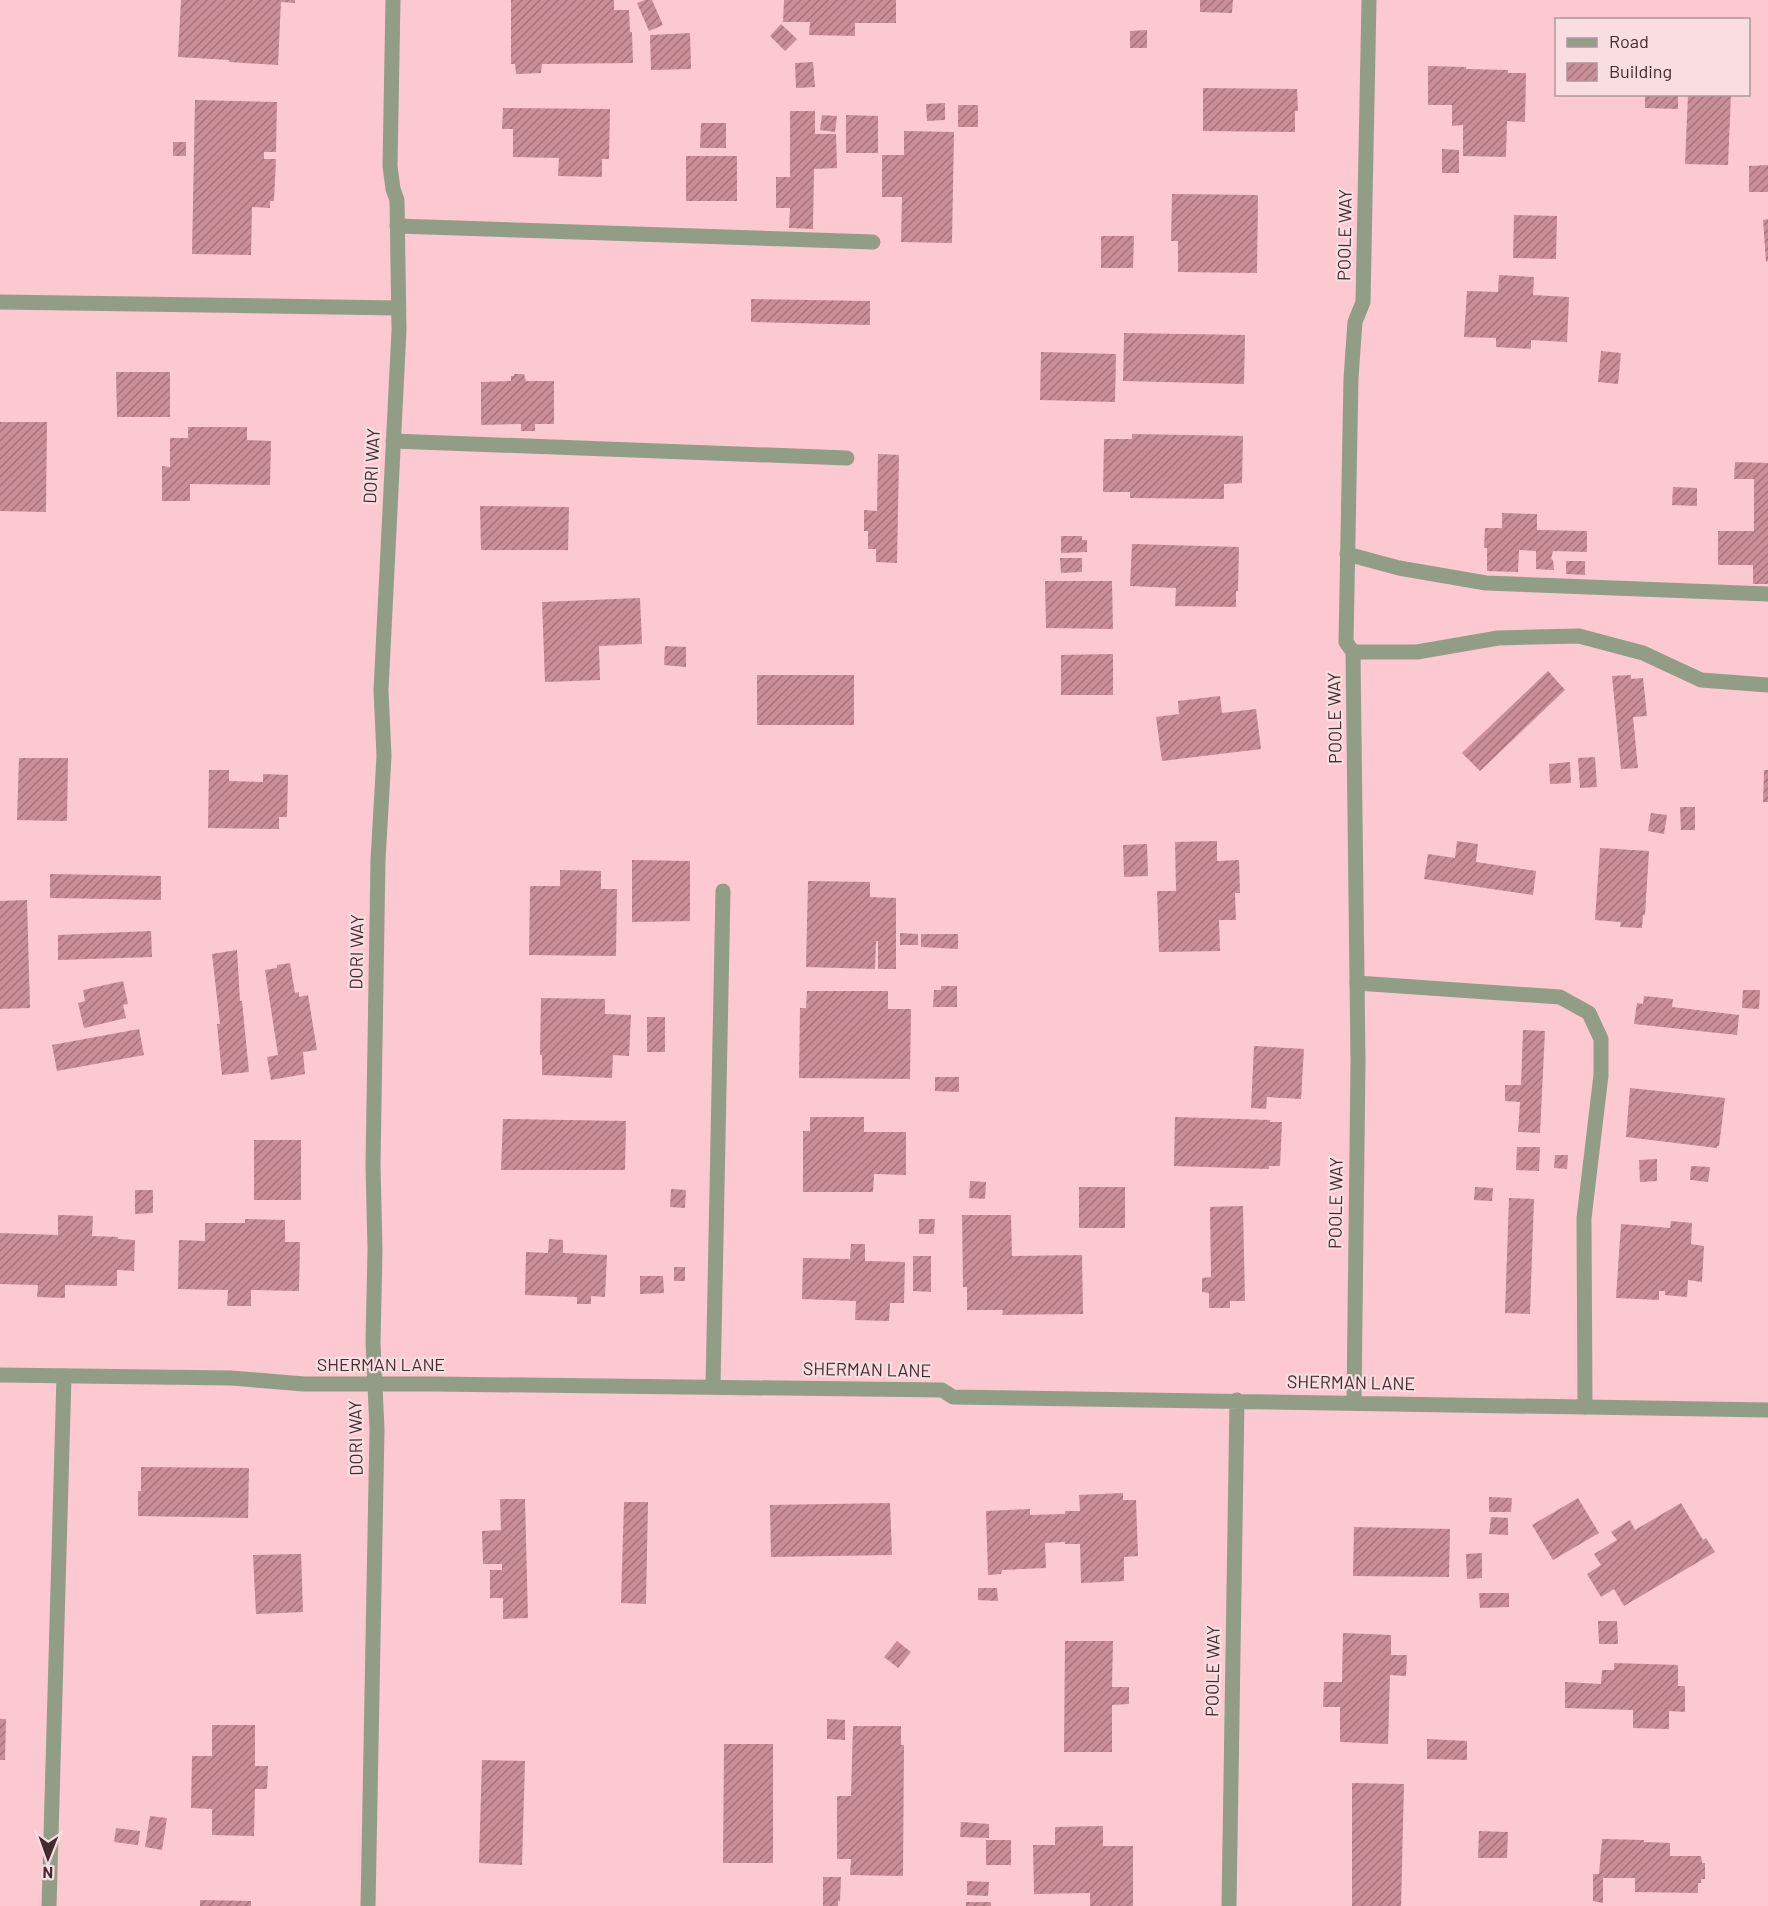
<svg xmlns="http://www.w3.org/2000/svg" width="1768" height="1906" viewBox="0 0 1768 1906" font-family="Barlow,sans-serif">
<defs>
<pattern id="building-hatch" width="6" height="6" patternUnits="userSpaceOnUse" patternTransform="scale(1.5)"><rect width="6" height="6" fill="#c98e96"/><path d="M-1 1l2-2M0 6l6-6M5 7l2-2" fill="none" stroke="#a5747b"/></pattern>
</defs>
<rect width="100%" height="100%" fill="#fcc9d0"/>
<path fill="url(#building-hatch)" d="M181,0H295V3L281,2L278,65L229,62V60L178,57Z
M511,0H614V10H629L630,32H632L633,63L542,64L541,73L516,74L515,64H511Z
M645,0H652L663,25L649,31L637,3Z
M784,0H896V23H855V36L809,35L810,22H783Z
M1200,0H1233L1232,13L1200,12Z
M781,24L797,39L785,51L770,36Z
M1147,30V48H1130V31Z
M690,33L691,69L651,70L650,35Z
M813,62L815,87L796,88L795,63Z
M1428,66L1466,67V69L1508,70V73H1526L1525,122L1507,121L1506,157L1463,156V125L1452,126V105H1428Z
M1203,88L1297,89L1298,111H1295V132L1203,131Z
M1645,94H1678V109L1645,108Z
M1688,94H1731L1728,165L1685,164Z
M195,100L277,102L276,152H264V159H276L274,201H270V208L252,207L251,255L192,254Z
M945,103V120L927,121L926,104Z
M958,105H978V127H958Z
M503,108L610,109L609,159H602V177L558,176L559,158L513,157V129H502Z
M790,111H815V134H836L837,168L814,169L813,229L789,228L790,208H776V177H790Z
M822,115L837,116L835,132L820,130Z
M846,115L878,116V153H846Z
M701,123H726V148H700Z
M904,131L954,132L952,243L901,242L902,197H882V155H904Z
M173,142H186V156H173Z
M1442,149L1459,150V173H1442Z
M686,156H737V201H686Z
M1768,165V192H1749V166Z
M1172,194L1258,195L1257,273L1178,272V241H1171Z
M1514,215L1557,216L1556,259L1513,258Z
M1768,219V261L1766,262L1763,220Z
M1101,236H1134L1133,268H1101Z
M1499,275L1534,277L1533,295L1569,297L1567,342L1531,340V349L1496,347V338L1464,337L1467,291L1498,292Z
M751,299L870,301V325L751,322Z
M1124,333L1245,335L1244,384L1123,381Z
M1601,351L1621,353L1618,384L1598,382Z
M1041,352L1116,354L1115,402L1040,400Z
M116,372H170V417H117Z
M514,374H524L526,381H554V424H535V431H521V424L481,425V382L511,381V376H514Z
M0,422H47L46,512L0,511Z
M188,427H247V440L271,441L270,485L190,484V501H162V466L170,467V438H188Z
M1132,434L1243,436L1242,483L1224,484V499L1130,498V492H1103L1104,439H1132Z
M878,454L899,455L897,563L876,562V549H868V531H864V510L877,511Z
M1735,462L1768,463V584H1753V565H1718V531H1754V479H1734Z
M1673,487L1697,488V506L1672,505Z
M480,506L569,507L568,550H481Z
M1502,513L1537,514V530L1587,531V552L1553,551L1551,559L1553,560L1554,570L1536,569V551L1519,550L1518,572L1487,571V548H1484L1485,528H1502Z
M1061,536H1082V540H1087V552L1061,553Z
M1132,544L1239,547L1238,591H1236V607L1175,606L1176,588L1130,586Z
M1060,558H1082V572L1061,573Z
M1566,561H1585V575L1566,574Z
M1045,581H1112L1113,629L1046,628Z
M640,598L642,644L599,646L600,680L545,682L542,602Z
M665,646L686,647V667L664,665Z
M1113,654V695H1061V655Z
M1548,671L1565,690L1480,771L1462,753Z
M757,675H854V725H757Z
M1631,675V679L1643,678L1647,716L1633,717L1638,768L1621,769L1612,676Z
M1220,696L1222,713L1256,709L1261,749L1162,761L1156,717L1179,714L1178,701Z
M1595,757L1597,787L1580,788L1578,758Z
M19,758H68L67,821L17,820Z
M1570,762L1571,783L1550,784L1549,764Z
M209,770H229V781L263,782V774L288,775L287,817H279V829L208,828Z
M1764,770H1768V802H1763Z
M1680,807H1695V830H1681Z
M1651,813L1667,815L1664,834L1648,831Z
M1217,841V861L1239,860L1240,893H1235L1236,920H1219L1220,951L1159,952L1157,891H1176L1175,842Z
M1457,841L1478,844L1476,862L1536,871L1533,895L1424,879L1428,854L1455,858Z
M1147,844L1148,876L1124,877L1123,845Z
M1600,848L1649,851L1645,915H1643L1642,928L1620,927L1621,922L1595,920Z
M632,860L690,861V921L632,922Z
M560,870L601,871V889H617L616,956L529,955L530,886H560Z
M50,874L161,876V900L50,898Z
M808,881L870,882V897L896,898V969H878V941H876L875,969L806,967Z
M27,900L30,1008L0,1009V901Z
M151,931L152,957L58,960V935Z
M900,933L918,934V945H900Z
M921,934H958V949L921,947Z
M237,950L240,1001H242L249,1072L222,1075L217,1024H220L212,954Z
M290,963L295,993L299,992V997L308,995L317,1050L303,1052L305,1074L271,1080L267,1057L278,1055L265,970L277,968V965Z
M123,981L128,1004L123,1005L126,1018L84,1028L78,1003L85,1001L83,990Z
M941,986H957V1007H933L934,990H941Z
M1743,990H1760L1759,1009L1742,1008Z
M807,991H888V1009H911L910,1079L799,1078L800,1008H806Z
M1644,996L1673,999L1672,1007L1739,1015L1737,1035L1634,1024L1637,1003L1643,1004Z
M541,998L605,999V1014L631,1015L629,1056L613,1055L612,1078L542,1075V1055H540Z
M647,1017H665V1052H647Z
M139,1029L144,1055L57,1071L52,1045Z
M1523,1030L1545,1031L1540,1133L1518,1132L1520,1102L1505,1101V1085H1521Z
M1254,1046L1304,1049L1301,1099L1267,1097L1266,1109L1251,1108Z
M935,1077H959V1092L935,1091Z
M1630,1088L1725,1098L1719,1146H1717V1148L1626,1137Z
M810,1117H864V1132H906V1175L874,1174L873,1192H803V1131H810Z
M1175,1117L1270,1120V1122H1282L1280,1166H1269V1169L1174,1166Z
M503,1119L626,1121L625,1170H501Z
M254,1140H301V1200H254Z
M1517,1147H1540L1539,1171L1516,1170Z
M1555,1155H1568L1567,1169L1554,1168Z
M1657,1159V1181L1640,1182L1639,1160Z
M1691,1166L1710,1167L1708,1182L1690,1180Z
M970,1181L986,1182L985,1199L969,1198Z
M1079,1187H1125V1228H1079Z
M1475,1187L1493,1188L1492,1201L1474,1200Z
M671,1189L686,1190L685,1208L670,1207Z
M135,1190H153V1213L135,1214Z
M1509,1198L1534,1199L1530,1314L1505,1313Z
M1243,1206L1245,1301H1230V1308H1209V1293L1202,1292V1278L1211,1277L1210,1207Z
M58,1215L93,1216L92,1236L118,1237V1239L135,1240L134,1271L117,1270V1286L65,1285V1298L37,1297L38,1285L0,1284V1233L58,1235Z
M962,1215H1011L1012,1256L1082,1255L1083,1314L1002,1315L1003,1310H967V1287H963Z
M245,1219L285,1220V1242H300L299,1291L251,1290V1306H227L228,1290L178,1289L179,1240L205,1241V1223H245Z
M919,1219H935L934,1234H919Z
M1671,1221L1692,1223L1691,1244L1704,1246L1702,1282L1688,1280L1687,1297L1665,1295V1291H1659V1300L1616,1298L1621,1224L1670,1228Z
M549,1239L563,1240V1253L607,1255L605,1297L591,1296V1304H577V1297L525,1295L526,1252L548,1253Z
M851,1244H865V1261L905,1262L904,1303H890L889,1321L855,1320L856,1301L802,1299L803,1258L850,1259Z
M913,1256H931V1292L913,1291Z
M674,1267H685V1281H674Z
M640,1276H663L664,1293L640,1294Z
M141,1467L249,1468L248,1518L138,1516V1491H141Z
M1123,1493V1500H1136L1138,1556L1124,1557V1581L1081,1583L1080,1544H1065V1542L1045,1543L1046,1568L1002,1570L1001,1574L988,1575L986,1511L1030,1509V1515L1065,1514V1511H1080L1079,1495Z
M1489,1497L1512,1498L1511,1512H1489Z
M1578,1498L1599,1533L1553,1560L1532,1525Z
M500,1499H525L528,1618L503,1619V1598H490V1570H502V1564H483L482,1531L501,1530Z
M624,1502H648L646,1604L621,1603Z
M890,1503L892,1555L771,1557L770,1505Z
M1681,1503L1703,1540L1706,1538L1715,1552L1624,1606L1614,1589L1601,1597L1587,1574L1601,1565L1594,1554L1617,1540L1611,1532L1630,1520L1635,1530Z
M1491,1517L1508,1518V1535L1489,1534Z
M1354,1527L1450,1529L1449,1577L1353,1576Z
M1482,1553V1578L1467,1579L1466,1554Z
M301,1554L303,1612L256,1614L253,1555Z
M978,1588H997L998,1601L978,1600Z
M1479,1593H1509V1607L1480,1608Z
M1598,1621H1617L1618,1644H1599Z
M1343,1633L1391,1635V1655H1407L1406,1676L1390,1675L1388,1744L1340,1742V1707H1323L1324,1682H1342Z
M897,1641L911,1652L898,1668L884,1657Z
M1065,1641H1113L1112,1687H1129V1704L1112,1705V1752H1064Z
M1614,1663L1678,1665V1686H1685V1712L1669,1711V1729L1633,1728V1710L1565,1708V1682L1601,1684L1602,1670H1614Z
M0,1719H6L5,1760H0Z
M827,1719L845,1720V1740L827,1739Z
M212,1725H255V1766H268L267,1789H255L254,1836L212,1835V1809L191,1808L192,1756H212Z
M853,1726H901V1745H904L903,1876L850,1875L851,1859H837V1796H851Z
M1427,1739L1467,1741V1760L1427,1759Z
M724,1744H773V1863H723Z
M482,1760L525,1761L522,1865L479,1863Z
M1352,1783L1404,1784L1401,1906H1352Z
M150,1816L167,1818L162,1850L145,1847Z
M961,1822L989,1824V1838L960,1837Z
M1103,1826V1846H1133V1906H1090V1893L1034,1894L1033,1845H1055V1827Z
M116,1828L140,1831L138,1845L114,1842Z
M1479,1831L1508,1832L1507,1858H1478Z
M1602,1839L1644,1840V1842L1670,1843V1856H1701L1702,1863H1705V1879H1701V1883H1698V1893L1635,1892V1878H1603V1903L1593,1901V1874H1599Z
M986,1840H1011V1865H986Z
M823,1877H841L840,1901H838V1906H823Z
M967,1881L989,1882L988,1896L967,1895Z
M200,1900L251,1901V1906H200Z
M966,1902H991V1906H966Z"/>
<g fill="none" stroke-linecap="round" stroke-linejoin="round">
<path stroke="#929d88" stroke-width="15" d="M397,226L873,242
M0,302L398,308
M393,441L847,458
M1347,554L1399,568L1486,583L1768,594
M1353,652H1417L1498,638L1579,636L1643,653L1701,680L1768,685
M1357,983L1560,997L1589,1013L1601,1039V1075L1584,1218L1585,1407
M49,1906L64,1376"/>
<path stroke="#929d88" stroke-width="15" d="M0,1375L231,1378L304,1384H435L942,1390L953,1397L1768,1410
M713,1387L723,891
M1354,1403L1358,1061L1353,652L1346,642L1351,378L1355,322L1363,302L1369,0
M368,1906L377,1429L373,1343L375,1250L373,1165L378,860L384,756L381,690L399,330L397,200L393,189L390,166L393,0
M1229,1906L1237,1400"/>
</g>
<g text-anchor="middle" stroke-width="4.5" stroke-linejoin="round" paint-order="stroke">
<g font-size="18" fill="#432b2f" stroke="#f8dee1">
<text transform="translate(1345 235) rotate(-89)" y="6">POOLE WAY</text>
<text transform="translate(372 466) rotate(-87)" y="6">DORI WAY</text>
<text transform="translate(1335 718) rotate(-91)" y="6">POOLE WAY</text>
<text transform="translate(357 952) rotate(-89)" y="6">DORI WAY</text>
<text transform="translate(1336 1203) rotate(-89)" y="6">POOLE WAY</text>
<text x="381" y="1371">SHERMAN LANE</text>
<text transform="translate(867 1370) rotate(1)" y="6">SHERMAN LANE</text>
<text transform="translate(1351 1383) rotate(1)" y="6">SHERMAN LANE</text>
<text transform="translate(356 1438) rotate(-91)" y="6">DORI WAY</text>
<text transform="translate(1213 1671) rotate(-89)" y="6">POOLE WAY</text>
</g>
</g>
<rect x="1555" y="18" width="195" height="78" fill="#f8dee1" stroke="#b0969a" stroke-width="1.5"/>
<rect x="1567" y="38" width="30" height="9" fill="#929d88" stroke="#b0969a" stroke-width="1.5"/>
<text x="1609" y="48" font-size="18" fill="#432b2f">Road</text>
<rect x="1567" y="63" width="30" height="18" fill="url(#building-hatch)" stroke="#b0969a" stroke-width="1.5"/>
<text x="1609" y="78" font-size="18" fill="#432b2f">Building</text>
<g transform="translate(48 1858) rotate(181)" stroke="#f8dee1" stroke-width="4.5" paint-order="stroke">
<path d="M0-4.5L10 22L0 15L-10 22Z" fill="#432b2f"/>
<text y="-9" font-size="16" font-weight="bold" text-anchor="middle" fill="#432b2f">N</text>
</g>
</svg>
